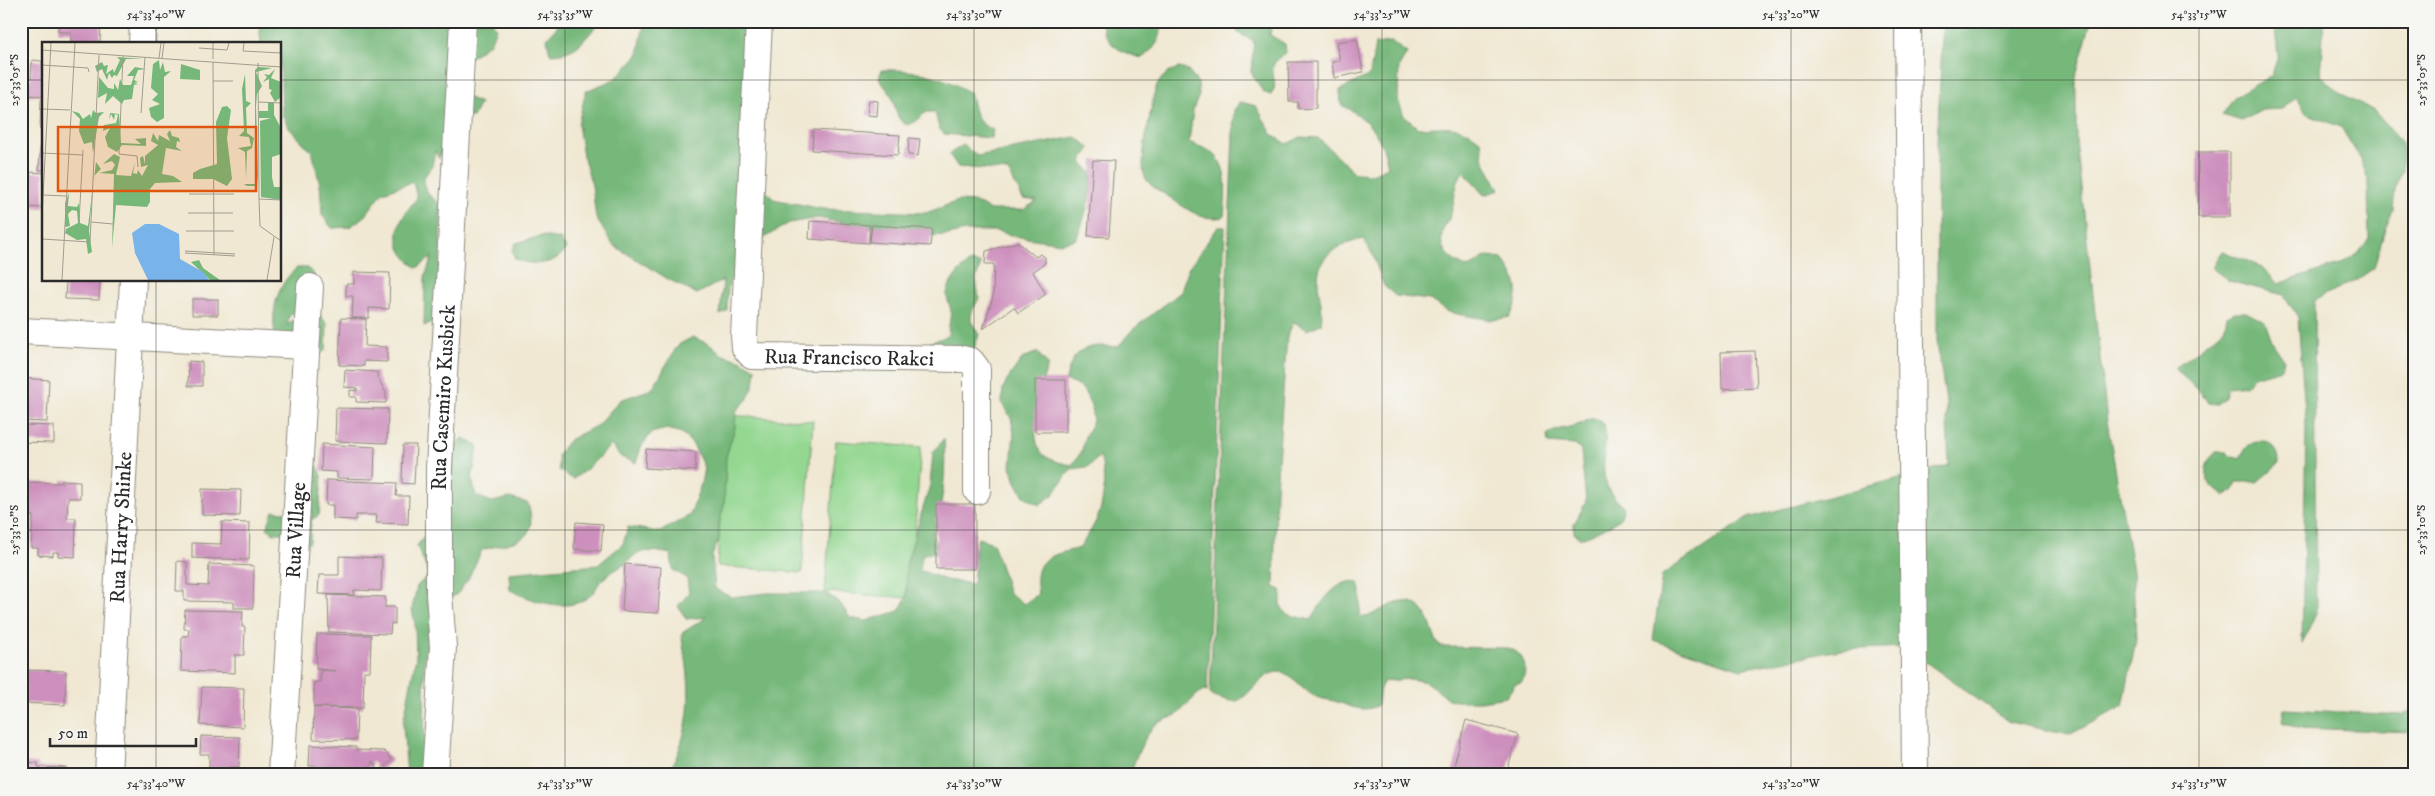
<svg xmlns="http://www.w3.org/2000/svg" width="2435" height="796" viewBox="0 0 2435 796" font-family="'IM FELL DW Pica',serif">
<rect width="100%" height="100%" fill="#f6f6f2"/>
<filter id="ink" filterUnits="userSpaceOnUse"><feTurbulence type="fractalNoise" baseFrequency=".02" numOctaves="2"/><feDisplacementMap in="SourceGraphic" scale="10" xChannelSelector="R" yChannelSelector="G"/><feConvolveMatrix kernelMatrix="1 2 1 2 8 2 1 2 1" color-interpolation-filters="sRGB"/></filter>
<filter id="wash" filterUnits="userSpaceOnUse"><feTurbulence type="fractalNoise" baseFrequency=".0096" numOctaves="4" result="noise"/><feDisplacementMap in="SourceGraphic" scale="20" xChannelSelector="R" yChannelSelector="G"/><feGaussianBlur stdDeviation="1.12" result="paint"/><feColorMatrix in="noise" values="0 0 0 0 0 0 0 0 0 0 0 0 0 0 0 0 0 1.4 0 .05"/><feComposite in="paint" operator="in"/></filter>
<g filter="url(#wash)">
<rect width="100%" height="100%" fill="#f0e8d2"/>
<path fill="#93d790" stroke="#5f815e" d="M727,415L813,421L802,573L717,566Z
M836,441L921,447L910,598L825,592Z"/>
<path fill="#76b87a" stroke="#507252" d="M259,21H492L496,28L490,43L464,62V96L480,103L473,117L458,116L443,143L439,159L435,151L432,166L423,179L428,194L441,205L439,318L424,326L425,277L432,257L417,268C388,245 395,224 417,198L413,182L383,192L363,218L349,227L332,228L322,215L320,184L312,152L289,128L282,114L280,44H261Z
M562,21H602C581,40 581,53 550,54L547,38Z
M640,21H748L745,166L773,199L823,209L926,213L958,201L975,202L990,210H1023L1037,201L1023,199L1008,171L958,167L949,154L963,145L977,156L1076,137L1090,148L1081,161L1092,174C1091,196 1085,219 1076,239L1061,243L1014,236L997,231H965L948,235L917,236L818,218L789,223L747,248L728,286L727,311L720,315L723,280L697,294L668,279L613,245L596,218L592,185L583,156L578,124L586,91L615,79L638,55L644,24Z
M1102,21H1161C1163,39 1155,48 1142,58C1123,54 1102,43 1102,21Z
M1236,21H1272L1270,35L1285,44L1286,53C1259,69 1283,78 1271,95L1263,92L1251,72L1254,41L1238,33Z
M1943,21H2091L2076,75V141L2107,421L2133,571L2136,640L2123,706L2069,735L2009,722L1905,647L1839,650L1741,669L1653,640L1662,575L1748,518L1949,465L1946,402L1937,342V145Z
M2274,21H2324L2320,75L2336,90L2374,111L2402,143V170L2395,190L2393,210L2385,229L2374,268L2358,279L2314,300L2316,614L2302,644L2306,425L2298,317L2284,295L2229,281L2212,268L2222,251L2262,267L2278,284L2339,265L2358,254L2369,238L2368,179L2361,160L2341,127L2306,113L2297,96L2282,109L2262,110L2242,121L2222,115L2235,97L2272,75L2278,55Z
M1392,42L1407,53L1399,67L1398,100L1404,116L1418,128C1446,127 1458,122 1481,141L1483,158L1499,190L1484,195L1463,171C1453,189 1456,198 1450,216C1449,221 1444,225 1443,230C1436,251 1453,262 1469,268L1485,257L1501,258C1519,279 1522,293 1510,317L1493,320L1462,315L1446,311L1430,300L1396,296L1384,286L1373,255L1363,239C1334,246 1313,257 1319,292C1321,305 1323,310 1321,324L1307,330L1294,322L1287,336L1276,490L1274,587L1281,590V606L1286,614L1311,620C1321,603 1336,578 1358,582L1361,590L1360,616L1367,617C1388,607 1413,587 1428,619C1433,629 1433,638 1441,647L1508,648C1523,652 1529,667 1522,682L1515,684L1506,697L1481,701H1456L1448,699L1427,682L1411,679L1384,681L1380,688L1378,705C1362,714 1349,705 1334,701C1326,699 1318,699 1311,694C1302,688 1294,677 1284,673C1264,666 1249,699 1236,701C1229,702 1216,697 1210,694L1234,110L1240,102L1256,106L1272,134L1287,144L1301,137L1318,138L1355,173L1372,174L1388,167C1384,139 1367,116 1341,105L1340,90L1370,75L1375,44Z
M1179,68L1187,70L1198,83L1199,95L1193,110L1189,142C1197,146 1209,149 1215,155C1230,171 1225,198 1224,217C1204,221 1191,212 1175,201C1165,193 1151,189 1145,177C1138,163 1152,107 1155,90C1160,78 1167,71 1179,68Z
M882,70C914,69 944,76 970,93C976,111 973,122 993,130L991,138L944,134L939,128L935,112H927C922,114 920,119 915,122C897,132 896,106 892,97C889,90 882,85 879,77Z
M1218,227H1225L1207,691L1203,690C1193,697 1187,706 1178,714C1171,719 1160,720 1154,726C1146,734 1132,763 1131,775H668C687,737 692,709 687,667C686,654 682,649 682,633L707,617L686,619L678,606L689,593L687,578L673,570L671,554C661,552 647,549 637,554C632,556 629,561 625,564C616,570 608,573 600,582C597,586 595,592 591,595C569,615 533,601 510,590L509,573L598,565L623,544L628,527L660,532L690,515L701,484L704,468L694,446L682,433L667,429L651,433L641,447L636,463L621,457L611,445L587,469L573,479L559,470L558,455L569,440L598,425L620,400L652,389L678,345L693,337L710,345L723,355L740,360L756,369L754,385L747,400L736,411L735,427L726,457L724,506L719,523V539L712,556L715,589L731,597L767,593H826L840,603L850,618L866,621L899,611L907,596L906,565L930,485L933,453L944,438C946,473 944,503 932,536L938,552L923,554L919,570L946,580L973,584C975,568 974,553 978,538L993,543L1009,593L1024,604L1038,594C1032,557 1049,556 1080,548C1085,539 1091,531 1096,521C1105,504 1106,475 1100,456L1088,467L1071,469L1053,495L1039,505L1024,496L1016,482L1011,466L1014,433L1011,418L1002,404L1003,388L1011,374L1022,359L1037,352L1048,365C1041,382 1028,436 1041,452C1049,461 1061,463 1072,465L1082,451L1085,436L1093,421L1091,405L1083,389L1066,380C1073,347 1086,344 1118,347L1132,330L1181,292L1188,269Z
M542,236L560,239L566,248C557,266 532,266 515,259L512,251L516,243Z
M971,262L981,264L976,279L979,298L971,313V321L979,335L973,351L930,350L931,342L948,336C948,328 950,320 951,312C951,307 948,302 947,297C946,285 961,267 971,262Z
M297,268H307L314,274C313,288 302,309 289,316L287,325L300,315L317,311L327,324L326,350L312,359L275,335C271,310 277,284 297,268Z
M2235,312H2246L2265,322L2272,342L2284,360L2281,369L2254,377L2246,385L2227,387L2226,397L2218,404L2208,403L2203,395L2174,368L2218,335L2225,326L2227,316Z
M1589,419H1598L1604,424C1610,456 1591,480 1623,506C1623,510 1622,515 1620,518C1615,524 1587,537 1579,538L1574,533V524L1586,502L1581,451L1575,445L1548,443L1547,435C1559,426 1576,429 1589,419Z
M463,438L478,446L472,479L476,496L492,502L510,498L528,503C540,546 512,540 482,550L468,579L458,593L445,602L428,633L424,664L425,775H407L403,724L416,657L415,624L412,609L417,586L429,574L417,546L427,532L451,451Z
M2264,441C2276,446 2279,451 2279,464L2257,482H2237L2233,491L2224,496C2205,483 2199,472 2215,452H2226L2230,456L2240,459C2245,446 2250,442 2264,441Z
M312,446L316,463L322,476L319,515L311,520L310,541L305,548L286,533H274L267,528L273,511L298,513L308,508C315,497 312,462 312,446Z
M2284,709L2402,715L2414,709V732L2297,728L2282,722Z"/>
<g id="blocks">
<path fill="#cd8fbd" d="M59,22L101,24L100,44H71V32H58Z
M1357,39L1363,72L1334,78L1332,62L1340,61L1336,42Z
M32,60L42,61L44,96L21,95V79H31Z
M1288,62H1316V108L1298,109V102H1289Z
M41,99L44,100V130H40Z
M869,100L878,101L877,116L867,115Z
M813,130L900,135L898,155L812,150Z
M41,135H44V170H39Z
M909,138L920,139L918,156L908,155Z
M2198,152H2230V217H2198Z
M1093,160L1114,161L1109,237L1088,236Z
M30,172L44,173V208L28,207Z
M810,221L870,225L869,243L809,239Z
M872,225L932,229L930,246L870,242Z
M1018,242L1036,257L1040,254L1045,257V263L1033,272L1046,294L1018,313L1014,307L983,329L993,297L994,264H985L986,251Z
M354,272L390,273L389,309L369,308V318H352L353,296H346V284H354Z
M66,280H100L99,300L65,299Z
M192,299H218V315H192Z
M341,318L366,319L365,346L387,347V362L364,361V366L339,365Z
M1755,351L1757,387L1722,389L1721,352Z
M189,361L202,362V386H188Z
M345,370L377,372V376L386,393V403L356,402V397H350V390L357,391V388L344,387Z
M21,378L49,380L47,422L21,421Z
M1035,380H1066V432H1035Z
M336,408L388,409L387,443L335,441Z
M21,425L54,426V443L21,442Z
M322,444L375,447L374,479L337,478V472L321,471Z
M403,445H416L414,484L402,483Z
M646,449L696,452L695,471L645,468Z
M62,480L80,481V498H68L67,518H76L75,557L58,556V552H53V556L38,555V548H31L33,516L21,515L23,482L62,483Z
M327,480L397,483L396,496H409L408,524L376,523L377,515H356V520L333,519V505H326Z
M202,489L241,490L240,516L202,515Z
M936,504H975V569H936Z
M222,522L250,523L249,560L192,558V543L221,544Z
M576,522L603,524L601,551L574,549Z
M339,556L382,558L381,591L354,590V595L318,594L319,575H339Z
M177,561L187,562V585L208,586L209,564L254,566L253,608H234V602L184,601V591H176Z
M625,564L661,567L658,613L622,611Z
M328,595L385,597V607H395V624L391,623L390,634L329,632Z
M185,610L243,611L242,627H245L244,655H235V673L181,671L182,636H188L189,629H184Z
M317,634L371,635L370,671H364L363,708L314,707V682H320L321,670L335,671L316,669Z
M21,670L66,671L65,705L21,703Z
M202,687L244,688L243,727L200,725Z
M314,707L357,709L356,740L313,739Z
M1466,720L1518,734L1506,775L1452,773Z
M201,736L240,737L239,767H229L228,775H209V754H200Z
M310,745L356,747V750L384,751L392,760L379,771L372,761L371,766L365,770V775H317V766H309Z
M21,762L38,763V767L67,768V775H21Z"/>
</g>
</g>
<g filter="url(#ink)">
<use href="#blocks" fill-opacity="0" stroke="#8e8a7e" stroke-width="1"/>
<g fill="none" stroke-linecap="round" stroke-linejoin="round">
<defs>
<g id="minor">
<path id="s1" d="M759,21L744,336L745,348L752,356L963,359L971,361L977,369V491"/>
<path d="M1908,21L1915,775"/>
<path d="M142,44L143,21"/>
<path d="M21,331L305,346"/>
<path id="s2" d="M108,775L133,280"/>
<path id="s3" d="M281,775L310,287"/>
<path id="s4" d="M435,775L443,647L439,594V468L463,21"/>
</g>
</defs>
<use href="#minor" stroke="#8e8a7e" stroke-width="28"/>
<use href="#minor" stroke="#fff" stroke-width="26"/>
</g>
</g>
<path fill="none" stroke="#2b2b2b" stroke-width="1" stroke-opacity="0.45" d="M156,21V44M565,21V775M974,21V775M1382,21V775M1791,21V775M2199,21V775M21,80H44M280,80H2414M156,280V775M21,530H2414"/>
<g text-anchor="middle" stroke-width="4" stroke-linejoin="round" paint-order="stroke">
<g font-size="21" fill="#2b2b2b" stroke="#f6f6f2">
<text dy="7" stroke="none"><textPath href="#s1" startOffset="435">Rua Francisco Rakci</textPath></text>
<text dy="7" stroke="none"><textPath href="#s4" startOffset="378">Rua Casemiro Kusbick</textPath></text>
<text dy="7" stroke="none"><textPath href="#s2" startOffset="248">Rua Harry Shinke</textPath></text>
<text dy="7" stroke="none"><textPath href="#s3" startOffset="245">Rua Village</textPath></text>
</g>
</g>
<g transform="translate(42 42)">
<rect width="239" height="239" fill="#f0e8d2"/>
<path d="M75,15L100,17H84L75,34L72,33L70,36L67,31L65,38L60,27L55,30L53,24L60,20L62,24L66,23L64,32L71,27L72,31L78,18ZM117,18L118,28L121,20L123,30L129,29L122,35V76L115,80L109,75L107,66L118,62L110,58L116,52L109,46L111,22ZM139,22L158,28V38L138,37ZM93,25L104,27L96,28L92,38L96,40L92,41L96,42L92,43L90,57L82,58L80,62L71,54L63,62L65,51L56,56L57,35L66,46L72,47V41L76,48L78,37L81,43H89L92,34H85ZM216,25L230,26L214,30L220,44L215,52L214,64L216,133L215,144H205L202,142H213V28ZM233,27L229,36L239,40V55L233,60L228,51L230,48L227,47V37L221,40L225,35L222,32L227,33ZM203,32L204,59L209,61L204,66L205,91L212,96L210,106L205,109L204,137L203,110L196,106L209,104L207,95L197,94L202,89L200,47ZM232,60V73L239,86V112L230,115V135L232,145H239V158L219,155L218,79L229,76H217V69H226V61ZM185,64L189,68L185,96L190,137L185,144L171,137H151V131L158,127L175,122L174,80L180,65ZM51,68L54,71L62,70L57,75L51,111L50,100L42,102L37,89L38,77L30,69L37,71L41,77L48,72L49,76ZM68,71L77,72L79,101L99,102L93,97L104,96V104L80,103L75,110L66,105L63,95L68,86L61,89L62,83L74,81L76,73L73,72L72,78L69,72L67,78ZM128,88L130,94L137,96L138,100L135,99L134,105L140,109L124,106L120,132L131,134L140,140L113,141L108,147V160L105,165L74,163L70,206L72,132L57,131L70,128L73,123L70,119L61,122L72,112L78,115L74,133L89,134L93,120L91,131L95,132L96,128L100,134L106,123L99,125L98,116L101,114L103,122V114L116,103L109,99L111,91L116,99L117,93L128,99L125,92ZM54,120L59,127L52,134L47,189L50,210L46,212L44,197L35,198L23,191L24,187L36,181L35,169L30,168L26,172L28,184L23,185V161L27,151L26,164L35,165L37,161L38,181L46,184ZM157,218L161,226L178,238H168L149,220Z" fill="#76b87a"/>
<path d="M103,182H117L137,192L138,217L161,230L167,238H106L93,211L90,191Z" fill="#78b4ea"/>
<path fill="none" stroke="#a19c8f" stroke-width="1" d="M202,1L201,9L239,11M157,6L185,8L187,1M0,8L239,25M81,14L77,112L95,114L96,125M117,16L119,1M120,16L122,1M171,17V1M171,20L172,213M216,21L217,157L239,158M0,23L46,26L47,30M171,39H191M216,60L239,61M0,67L28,68M99,71L103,15M0,111L41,113M147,152H192M1,153L24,154M217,157L218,184L239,199M146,171H191M0,174L9,1M37,180L41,108M49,180L71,182M144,189H192M0,197L48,200L57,13M143,209L193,212M143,211L193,214M20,238L33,1M225,238L232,195"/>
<path fill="#df570e" fill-opacity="0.15" stroke="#df570e" stroke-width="2.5" d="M16,85H214V149H16Z"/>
<rect width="239" height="239" fill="none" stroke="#2b2b2b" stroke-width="2.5"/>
</g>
<rect width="2435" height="796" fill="none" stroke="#f6f6f2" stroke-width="55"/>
<path d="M50 738v8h146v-8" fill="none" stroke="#2b2b2b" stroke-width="2.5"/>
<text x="58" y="738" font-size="15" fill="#2b2b2b" stroke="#f6f6f2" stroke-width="4" paint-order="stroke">50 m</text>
<rect x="28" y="28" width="2380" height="740" fill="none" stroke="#2b2b2b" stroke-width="2"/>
<g font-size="12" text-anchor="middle" fill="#2b2b2b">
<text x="156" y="18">54°33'40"W</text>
<text x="565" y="18">54°33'35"W</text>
<text x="974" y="18">54°33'30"W</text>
<text x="1382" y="18">54°33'25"W</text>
<text x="1791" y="18">54°33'20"W</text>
<text x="2199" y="18">54°33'15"W</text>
<text transform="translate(14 80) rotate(-90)" y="4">25°33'05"S</text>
<text transform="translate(2421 80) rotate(-90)" y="4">25°33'05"S</text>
<text transform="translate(14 530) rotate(-90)" y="4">25°33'10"S</text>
<text transform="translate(2421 530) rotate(-90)" y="4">25°33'10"S</text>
<text x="156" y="787">54°33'40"W</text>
<text x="565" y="787">54°33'35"W</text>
<text x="974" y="787">54°33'30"W</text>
<text x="1382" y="787">54°33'25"W</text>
<text x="1791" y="787">54°33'20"W</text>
<text x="2199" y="787">54°33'15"W</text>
</g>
</svg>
